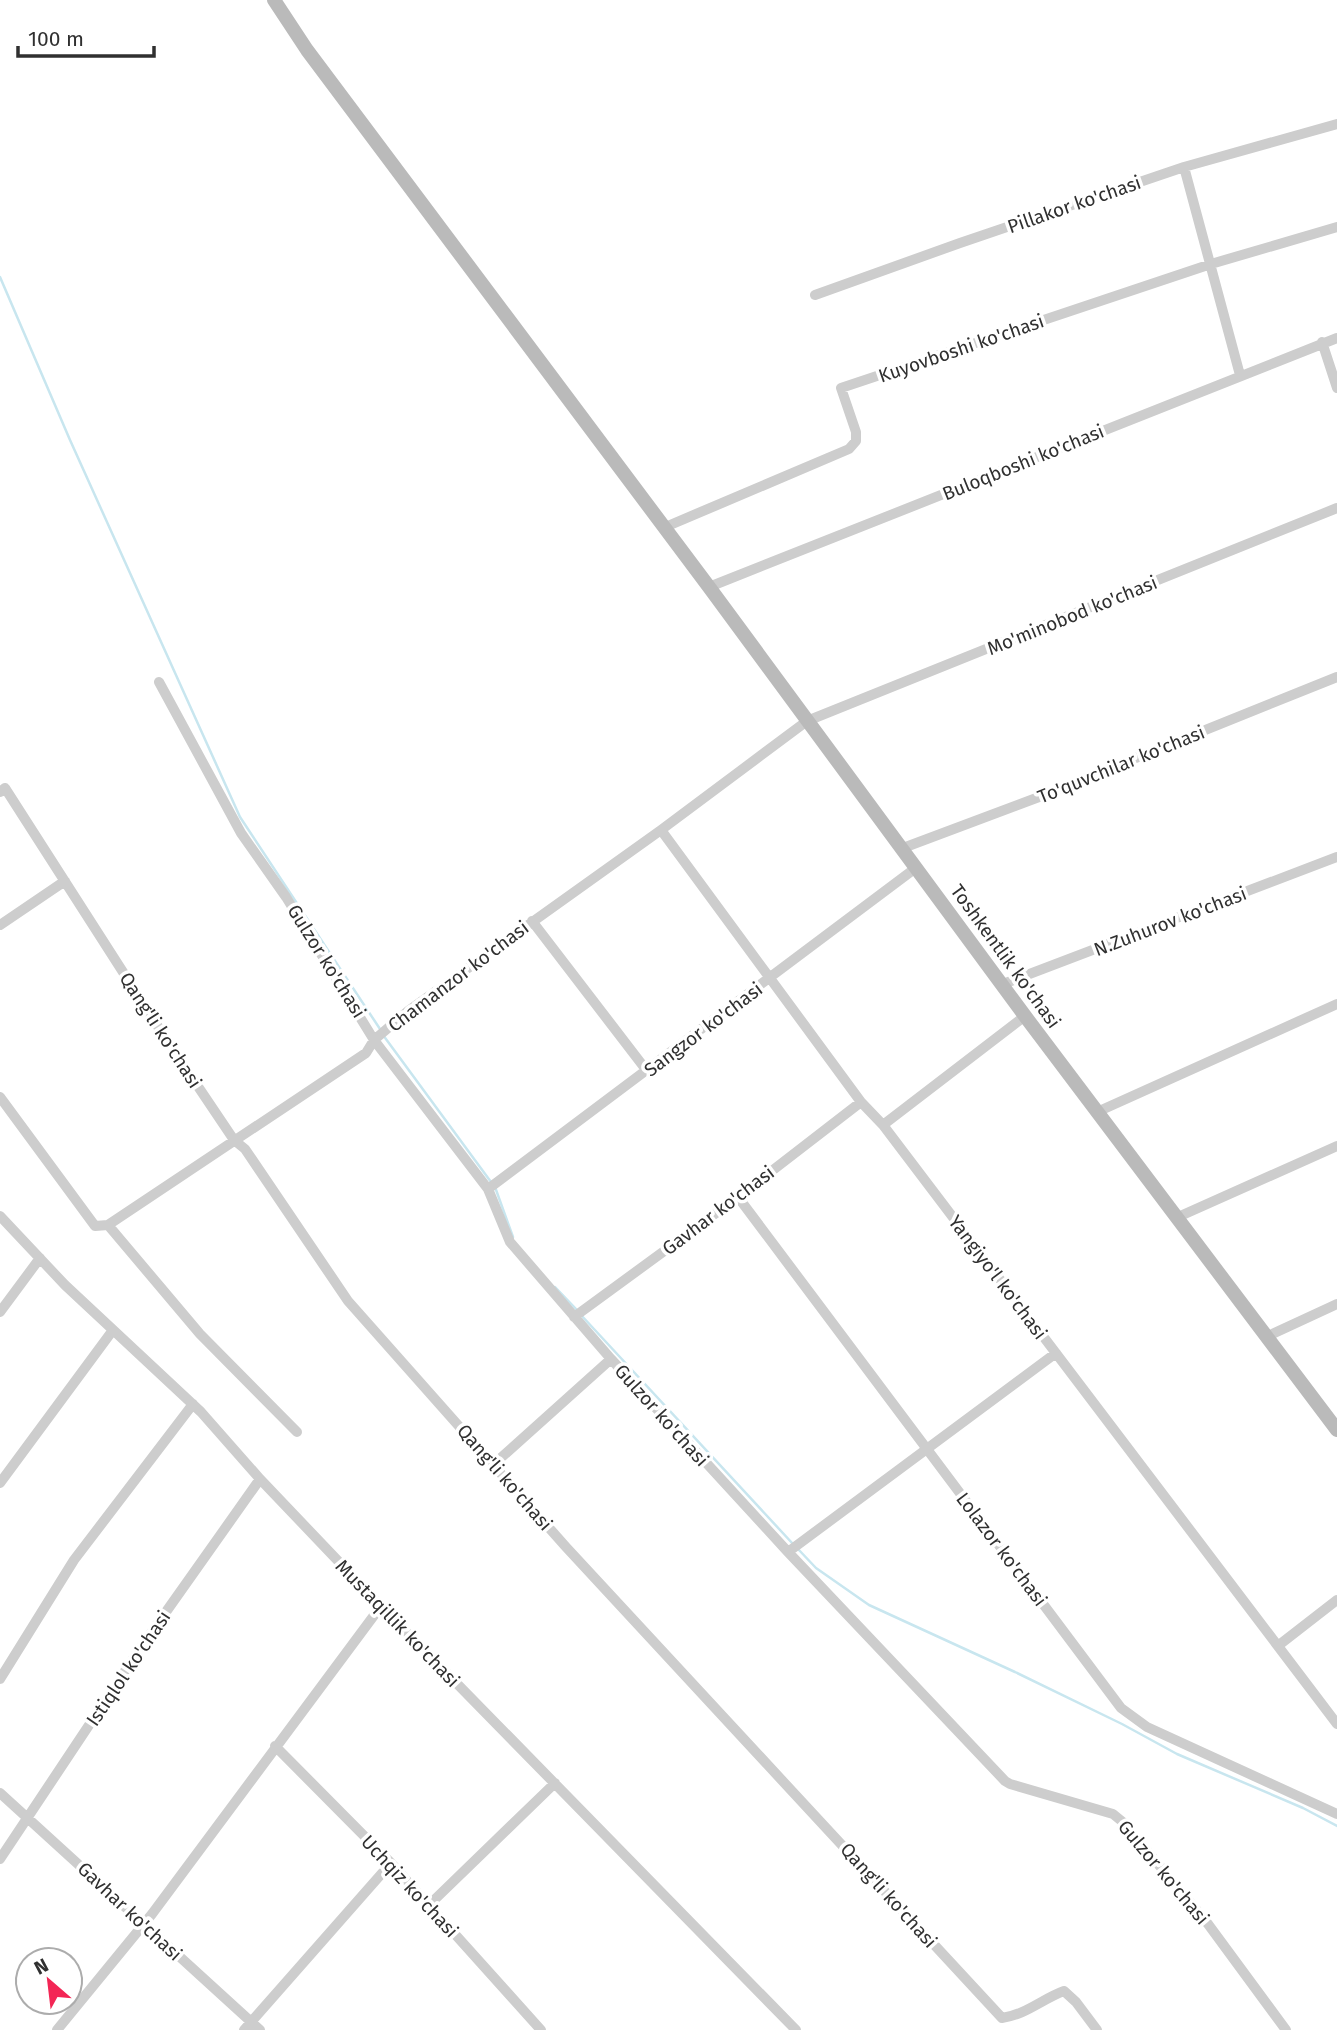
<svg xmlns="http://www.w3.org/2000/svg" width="1337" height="2030" viewBox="0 0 1337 2030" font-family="'Fira Sans',sans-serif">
<rect width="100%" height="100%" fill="#fff"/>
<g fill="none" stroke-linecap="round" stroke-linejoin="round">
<path stroke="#c8e6ef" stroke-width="2.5" d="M0,277L70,440L240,817L380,1029
M383,1035L491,1182
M495,1187L513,1237
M555,1287L577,1310
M581,1315L793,1544
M798,1549L816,1568L869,1605L1015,1672L1122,1724L1177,1754L1303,1808L1337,1826"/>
<path stroke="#cdcdcd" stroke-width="10" d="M1184,167L1240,375
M815,295L960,243L1184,167L1337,124
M1322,342L1337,388
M663,528L849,449L856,441V432L841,388L1211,264L1337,227
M709,587L1337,338
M159,682L241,833L286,897L374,1040L488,1189L510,1242L611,1359L788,1552L1005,1781L1010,1784L1113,1814L1124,1823L1208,1924L1286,2030
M0,792L5,788L164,1036L234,1140L245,1149L348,1301L566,1547L1002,2018C1025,2015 1042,1999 1064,1991L1076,2002L1097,2030
M661,830L861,1102L883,1125L1337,1724
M903,848L1039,797L1337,677
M532,921L647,1071
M0,925L65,881
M1003,984L1337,857
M0,1097L95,1226L108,1225L200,1334L297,1432
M1097,1112L1337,1004
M883,1125L1025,1016
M488,1189L917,867
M738,1197L1121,1708L1147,1727L1337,1814
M0,1216L65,1285L201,1412L260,1479L381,1606L796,2030
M1178,1217L1337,1146
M108,1225L366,1053L374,1040L408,1011L661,830L807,721L1337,508
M0,1312L40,1258
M574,1317L738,1197L861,1102
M1268,1336L1337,1304
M494,1464L611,1359
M0,1483L113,1330
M788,1552L1056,1353
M1279,1645L1337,1600
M0,1679L74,1560L193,1404
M275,1746L391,1863L541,2030
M0,1793L260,2030
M0,1859L139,1650L260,1479
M429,1905L555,1783
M57,2030L152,1914L381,1606
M244,2030L391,1863"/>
<path stroke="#bababa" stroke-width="14" d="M274,0L307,50L709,587L1025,1016L1337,1430"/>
</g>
<g text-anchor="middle" stroke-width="7" stroke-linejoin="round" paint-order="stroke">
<g font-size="19" fill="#303030" stroke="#fff">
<text transform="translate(1074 204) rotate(-19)" y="7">Pillakor ko'chasi</text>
<text transform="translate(961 348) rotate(-19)" y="7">Kuyovboshi ko'chasi</text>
<text transform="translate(1023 462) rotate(-22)" y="7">Buloqboshi ko'chasi</text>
<text transform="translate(1072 615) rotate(-22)" y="7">Mo'minobod ko'chasi</text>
<text transform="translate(1121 764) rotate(-22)" y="7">To'quvchilar ko'chasi</text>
<text transform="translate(1170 921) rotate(-21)" y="7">N.Zuhurov ko'chasi</text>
<text transform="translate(1006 956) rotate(54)" y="7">Toshkentlik ko'chasi</text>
<text transform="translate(327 961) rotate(58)" y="7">Gulzor ko'chasi</text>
<text transform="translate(458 976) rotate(-37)" y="7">Chamanzor ko'chasi</text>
<text transform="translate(703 1029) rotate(-37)" y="7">Sangzor ko'chasi</text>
<text transform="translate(161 1030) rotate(57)" y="7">Qang'li ko'chasi</text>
<text transform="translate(718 1210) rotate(-37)" y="7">Gavhar ko'chasi</text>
<text transform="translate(998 1277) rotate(53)" y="7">Yangiyo'l ko'chasi</text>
<text transform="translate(662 1415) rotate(48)" y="7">Gulzor ko'chasi</text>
<text transform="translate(505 1477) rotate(49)" y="7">Qang'li ko'chasi</text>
<text transform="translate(1002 1549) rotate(53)" y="7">Lolazor ko'chasi</text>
<text transform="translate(398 1623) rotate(46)" y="7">Mustaqillik ko'chasi</text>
<text transform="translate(128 1668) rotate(-56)" y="7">Istiqlol ko'chasi</text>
<text transform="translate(1164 1872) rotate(50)" y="7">Gulzor ko'chasi</text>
<text transform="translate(410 1886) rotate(47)" y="7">Uchqiz ko'chasi</text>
<text transform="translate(889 1895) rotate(48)" y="7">Qang'li ko'chasi</text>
<text transform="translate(130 1911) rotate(43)" y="7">Gavhar ko'chasi</text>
</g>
</g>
<g transform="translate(49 1981) rotate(332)"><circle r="33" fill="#ffffff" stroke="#acacac" stroke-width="2"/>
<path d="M0-5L12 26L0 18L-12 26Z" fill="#f32655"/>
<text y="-10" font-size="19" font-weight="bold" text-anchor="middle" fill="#303030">N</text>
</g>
<path d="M18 46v10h136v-10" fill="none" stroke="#303030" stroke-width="3.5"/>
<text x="28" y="46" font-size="21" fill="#303030" stroke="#ffffff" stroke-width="5" paint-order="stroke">100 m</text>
</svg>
